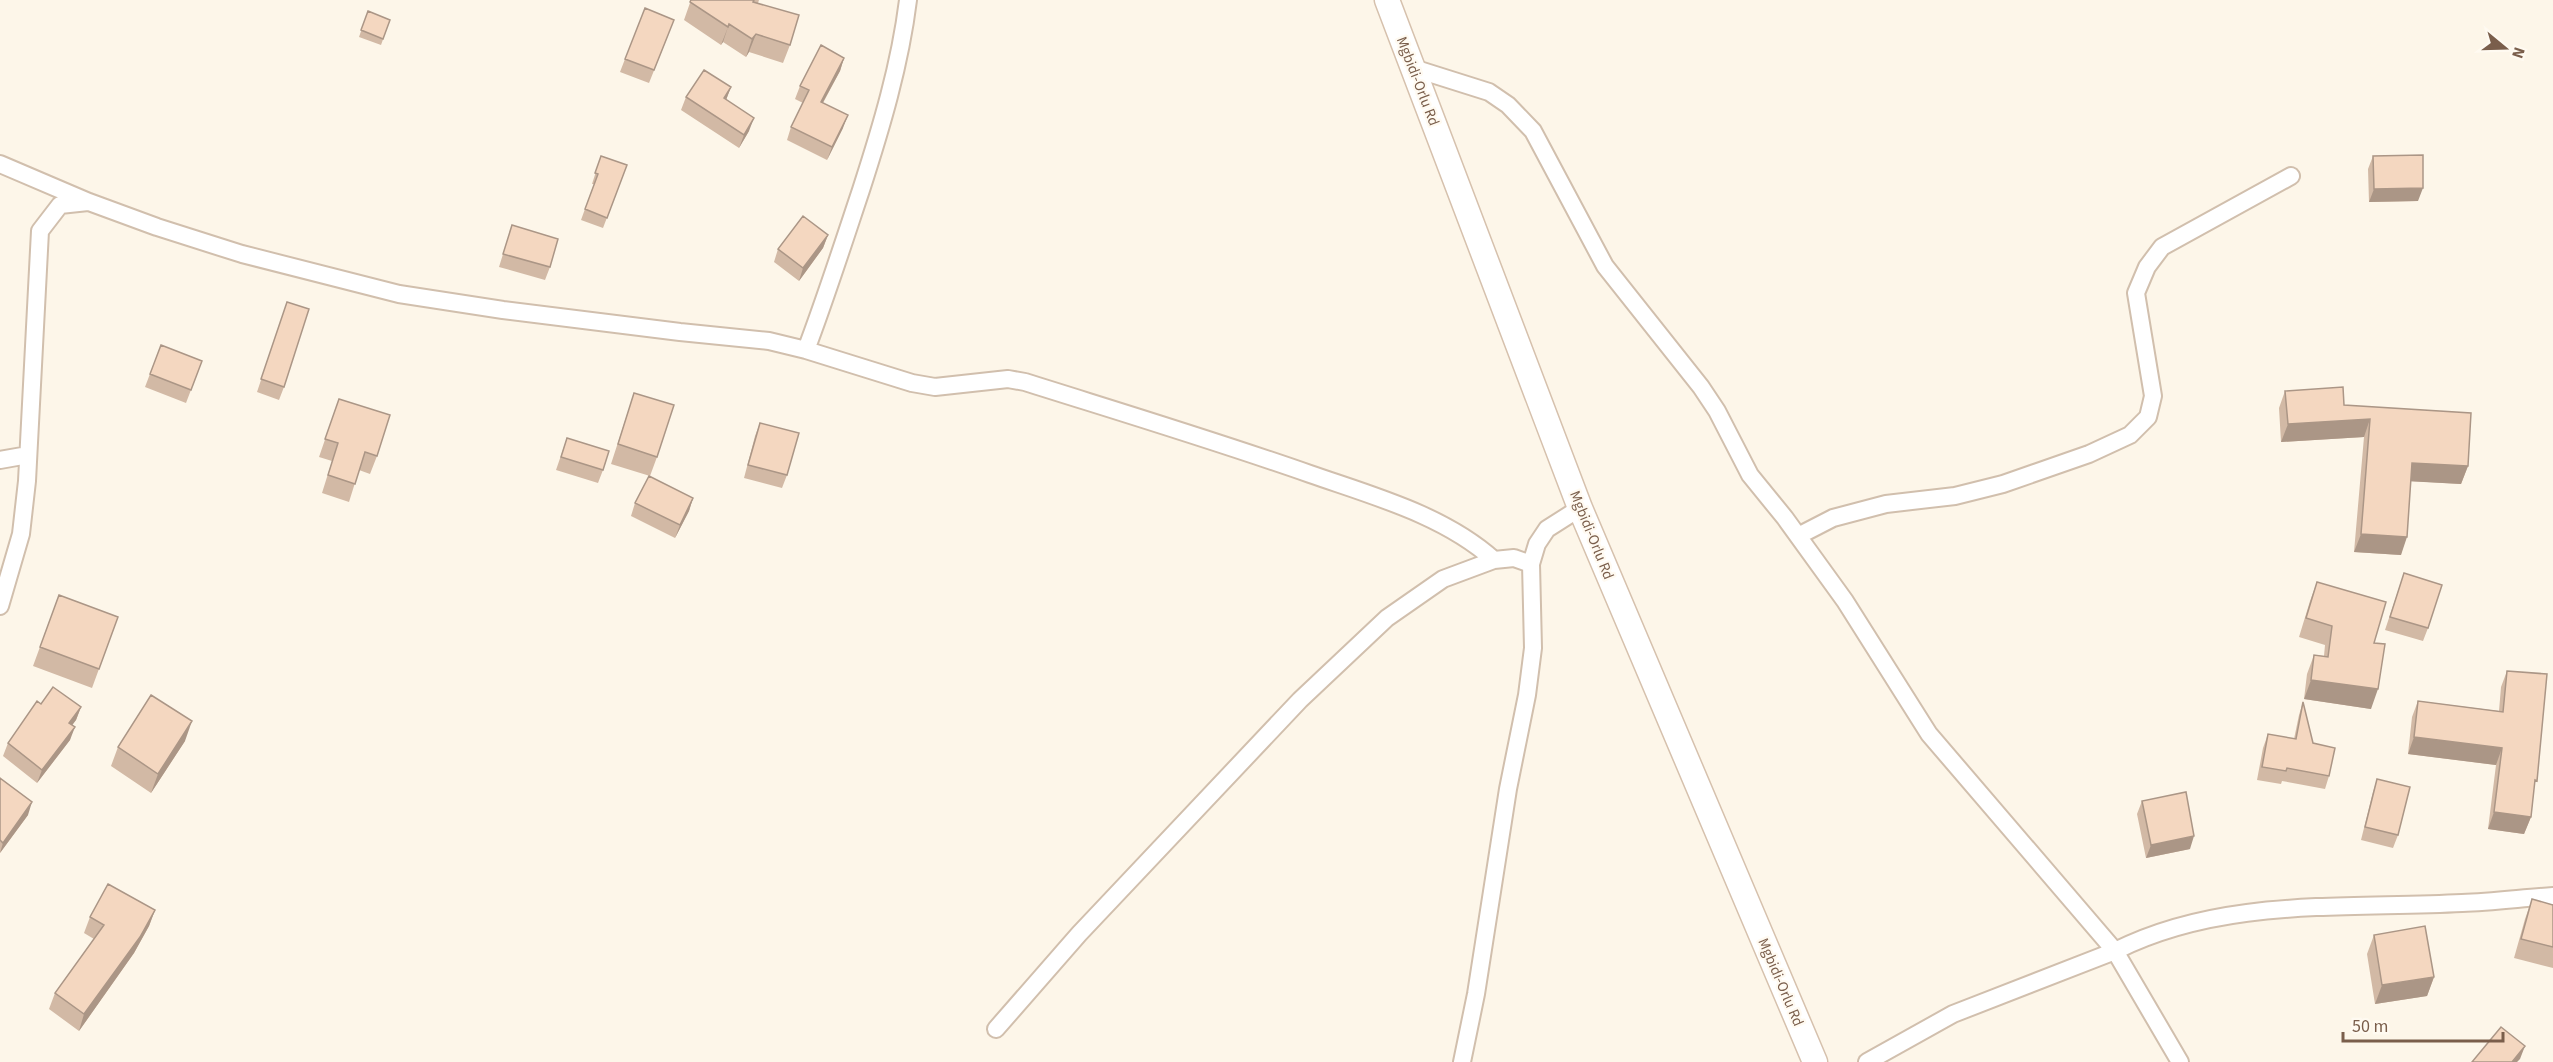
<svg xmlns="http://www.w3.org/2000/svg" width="2553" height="1062" viewBox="0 0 2553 1062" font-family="'Source Sans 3',sans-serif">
<rect width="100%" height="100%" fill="#fdf6e9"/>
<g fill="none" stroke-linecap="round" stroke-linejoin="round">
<defs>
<path id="minor" d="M1413,68L1489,92L1508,105L1533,131L1605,266L1701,387L1717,411L1750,475L1785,518L1845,601L1929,734L2115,951L2180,1062
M0,164L89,202L157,227L242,254L399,294L503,310L680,332L769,341L806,350L912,383L935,387L1008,379L1025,382C1120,412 1216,441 1310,474C1373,496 1444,515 1494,560
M806,350C826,297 843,244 861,190C881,128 900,65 908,0
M0,460L28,455
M1798,536L1833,518L1886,504L1955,496L2003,484L2089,454L2130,435L2148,417L2153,396L2136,293L2147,267L2162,247L2291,176
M0,606L21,534L27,481L40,231L60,205L88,202
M996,1029L1079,934L1300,700L1387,618L1443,579L1494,560L1514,558L1531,564
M1462,1062L1476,994L1508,789L1527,695L1533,648L1531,564L1537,544L1547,529L1580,508
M1867,1062L1953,1014L2115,951C2222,897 2345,909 2462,903C2492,902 2523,898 2553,896"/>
<path id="secondary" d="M1387,0L1580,508L1815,1062"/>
</defs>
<use href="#minor" stroke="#d1bfad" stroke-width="20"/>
<use href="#secondary" stroke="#d6c1ad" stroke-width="27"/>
<use href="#minor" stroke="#fff" stroke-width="16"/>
<use href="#secondary" stroke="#fff" stroke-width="24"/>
</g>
<path fill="#d2b9a5" d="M691,0H759L758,3L790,45L783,63L749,52L746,57L723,42L721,45L684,20Z
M368,11L390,20L381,45L359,37Z
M669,33L649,83L620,72L625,59Z
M844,58L840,71L823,103L843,128L827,160L787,140L791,127L803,103L795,99L800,86Z
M731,87L726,100L749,131L739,148L681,110L686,97Z
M601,156L627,165L603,228L581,220L594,184H592Z
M2373,156L2418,201L2369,202L2368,169Z
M512,225L550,267L545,280L499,267Z
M828,235L823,248L799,281L774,262L778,249Z
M287,302L284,387L279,400L257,392Z
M161,345L202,361L186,403L145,387Z
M2285,391L2344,405L2468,466L2461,484L2410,481L2401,555L2354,552L2364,437L2281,442L2279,408Z
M634,393L657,457L650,476L611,464Z
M339,399L377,456L370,474L359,470L349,502L322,493L332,461L319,457Z
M760,423L787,475L782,488L744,478L755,436Z
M567,438L603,470L598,483L556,470Z
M693,498L689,511L675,538L631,516L635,503Z
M2404,573L2428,628L2423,641L2385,630Z
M2317,582L2374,643L2371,709L2304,699L2307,674L2314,655L2324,656L2325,645L2299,637L2310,601Z
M59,595L118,617L92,688L33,666Z
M2507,671L2534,790L2531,817L2524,834L2488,829L2496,765L2408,754L2412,717L2418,701L2499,711L2501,687Z
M2303,702L2313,743L2329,776L2325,789L2282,781L2281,784L2257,780L2263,748L2268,734L2294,739L2299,715Z
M41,704L81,707L76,720L72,725L70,740L37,783L3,756L8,743Z
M185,741L151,793L111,766L118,747Z
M0,778L28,815L0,853Z
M2377,779L2398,835L2393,848L2361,840L2373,792Z
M2142,801L2190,849L2146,858L2137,814Z
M2532,899L2553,905V968L2514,958L2525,919Z
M155,910L149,926L134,953L79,1031L49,1009L55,993L94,939L84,933L90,917Z
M2374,935L2434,977L2427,996L2375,1004L2367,954Z"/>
<path fill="#ab9686" d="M729,24L723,42L721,45L728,27Z
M756,34L749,52L746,57L752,39Z
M844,58L840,71L816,115L821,102Z
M731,87L726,100L724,98Z
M848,115L843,128L827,160L832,147Z
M754,118L749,131L739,148L744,135Z
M2423,188L2418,201L2369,202L2374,189Z
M828,235L823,248L799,281L803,268Z
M2370,419L2364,437L2281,442L2288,424Z
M2412,463L2468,466L2461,484L2405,481Z
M693,498L689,511L675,538L680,525Z
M2361,534L2407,537L2401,555L2354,552Z
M2311,680L2378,689L2371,709L2304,699Z
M81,707L76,720L64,736L69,723Z
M192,721L185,741L151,793L158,774Z
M75,727L70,740L37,783L42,770Z
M2414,737L2502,748L2496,765L2408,754Z
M32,802L28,815L0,853L3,843Z
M2494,812L2531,817L2524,834L2488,829Z
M2194,836L2190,849L2146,858L2151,845Z
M155,910L149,926L134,953L79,1031L84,1014Z
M2434,977L2427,996L2375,1004L2382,985Z
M2525,1046L2520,1059L2517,1062H2512Z"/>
<path fill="#f4d7c0" stroke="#ab9686" stroke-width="1.5" d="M691,0H754L753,2L799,15L790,45L756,34L752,39L729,24L728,27L690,2Z
M645,8L674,20L654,70L625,59Z
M368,11L390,20L383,39L361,30Z
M821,45L844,58L821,102L848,115L832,147L791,127L809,90L800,86Z
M704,70L731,87L724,98L754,118L744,135L686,97Z
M2423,155V188L2374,189L2373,156Z
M601,156L627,165L607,218L585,209L598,174L595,173Z
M803,216L828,235L803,268L778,249Z
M512,225L558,239L550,267L503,254Z
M287,302L309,309L284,387L261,379Z
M161,345L202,361L191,390L150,374Z
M2343,387L2344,405L2471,413L2468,466L2412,463L2407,537L2361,534L2370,419L2288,424L2285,391Z
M634,393L674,405L657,457L618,444Z
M339,399L390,415L377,456L365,452L355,484L328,475L338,443L325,439Z
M760,423L799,433L787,475L748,465Z
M567,438L609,451L603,470L561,457Z
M649,476L693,498L680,525L635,503Z
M2404,573L2442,585L2428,628L2390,617Z
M2317,582L2386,602L2374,643L2385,644L2378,689L2311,680L2314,655L2328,657L2332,626L2306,618Z
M59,595L118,617L99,669L40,647Z
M2507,671L2547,674L2537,781L2535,780L2531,817L2494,812L2502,748L2414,737L2418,701L2503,712Z
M53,687L81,707L69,723L75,727L42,770L8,743L37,701L41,704Z
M151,695L192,721L158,774L118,747Z
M2303,702L2313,743L2335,748L2329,776L2287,768L2286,771L2262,767L2268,734L2296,739Z
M0,778L32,802L3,843L0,840Z
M2377,779L2410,787L2398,835L2365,827Z
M2186,792L2194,836L2151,845L2142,801Z
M108,884L155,910L140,937L84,1014L55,993L104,925L90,917Z
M2532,899L2553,905V947L2521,939Z
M2425,926L2434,977L2382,985L2374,935Z
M2501,1027L2525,1046L2512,1062H2472Z"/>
<g text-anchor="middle" stroke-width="4.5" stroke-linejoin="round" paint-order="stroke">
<g font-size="15" fill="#7a5e4b" stroke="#fffaf1">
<text transform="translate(1418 81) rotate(69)" y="5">Mgbidi-Orlu Rd</text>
<text transform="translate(1592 535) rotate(68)" y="5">Mgbidi-Orlu Rd</text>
<text transform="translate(1781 982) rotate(67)" y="5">Mgbidi-Orlu Rd</text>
</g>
</g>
<g transform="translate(2505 48) rotate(109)" stroke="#fffaf1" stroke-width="4.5" paint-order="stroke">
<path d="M0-4.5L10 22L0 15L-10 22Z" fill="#7a5e4b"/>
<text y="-9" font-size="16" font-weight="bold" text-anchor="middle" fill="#7a5e4b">N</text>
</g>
<path d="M2343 1032v9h160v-9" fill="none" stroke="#7a5e4b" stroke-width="3"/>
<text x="2352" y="1032" font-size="18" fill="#7a5e4b" stroke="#fffaf1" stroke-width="4.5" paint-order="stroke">50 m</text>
</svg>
